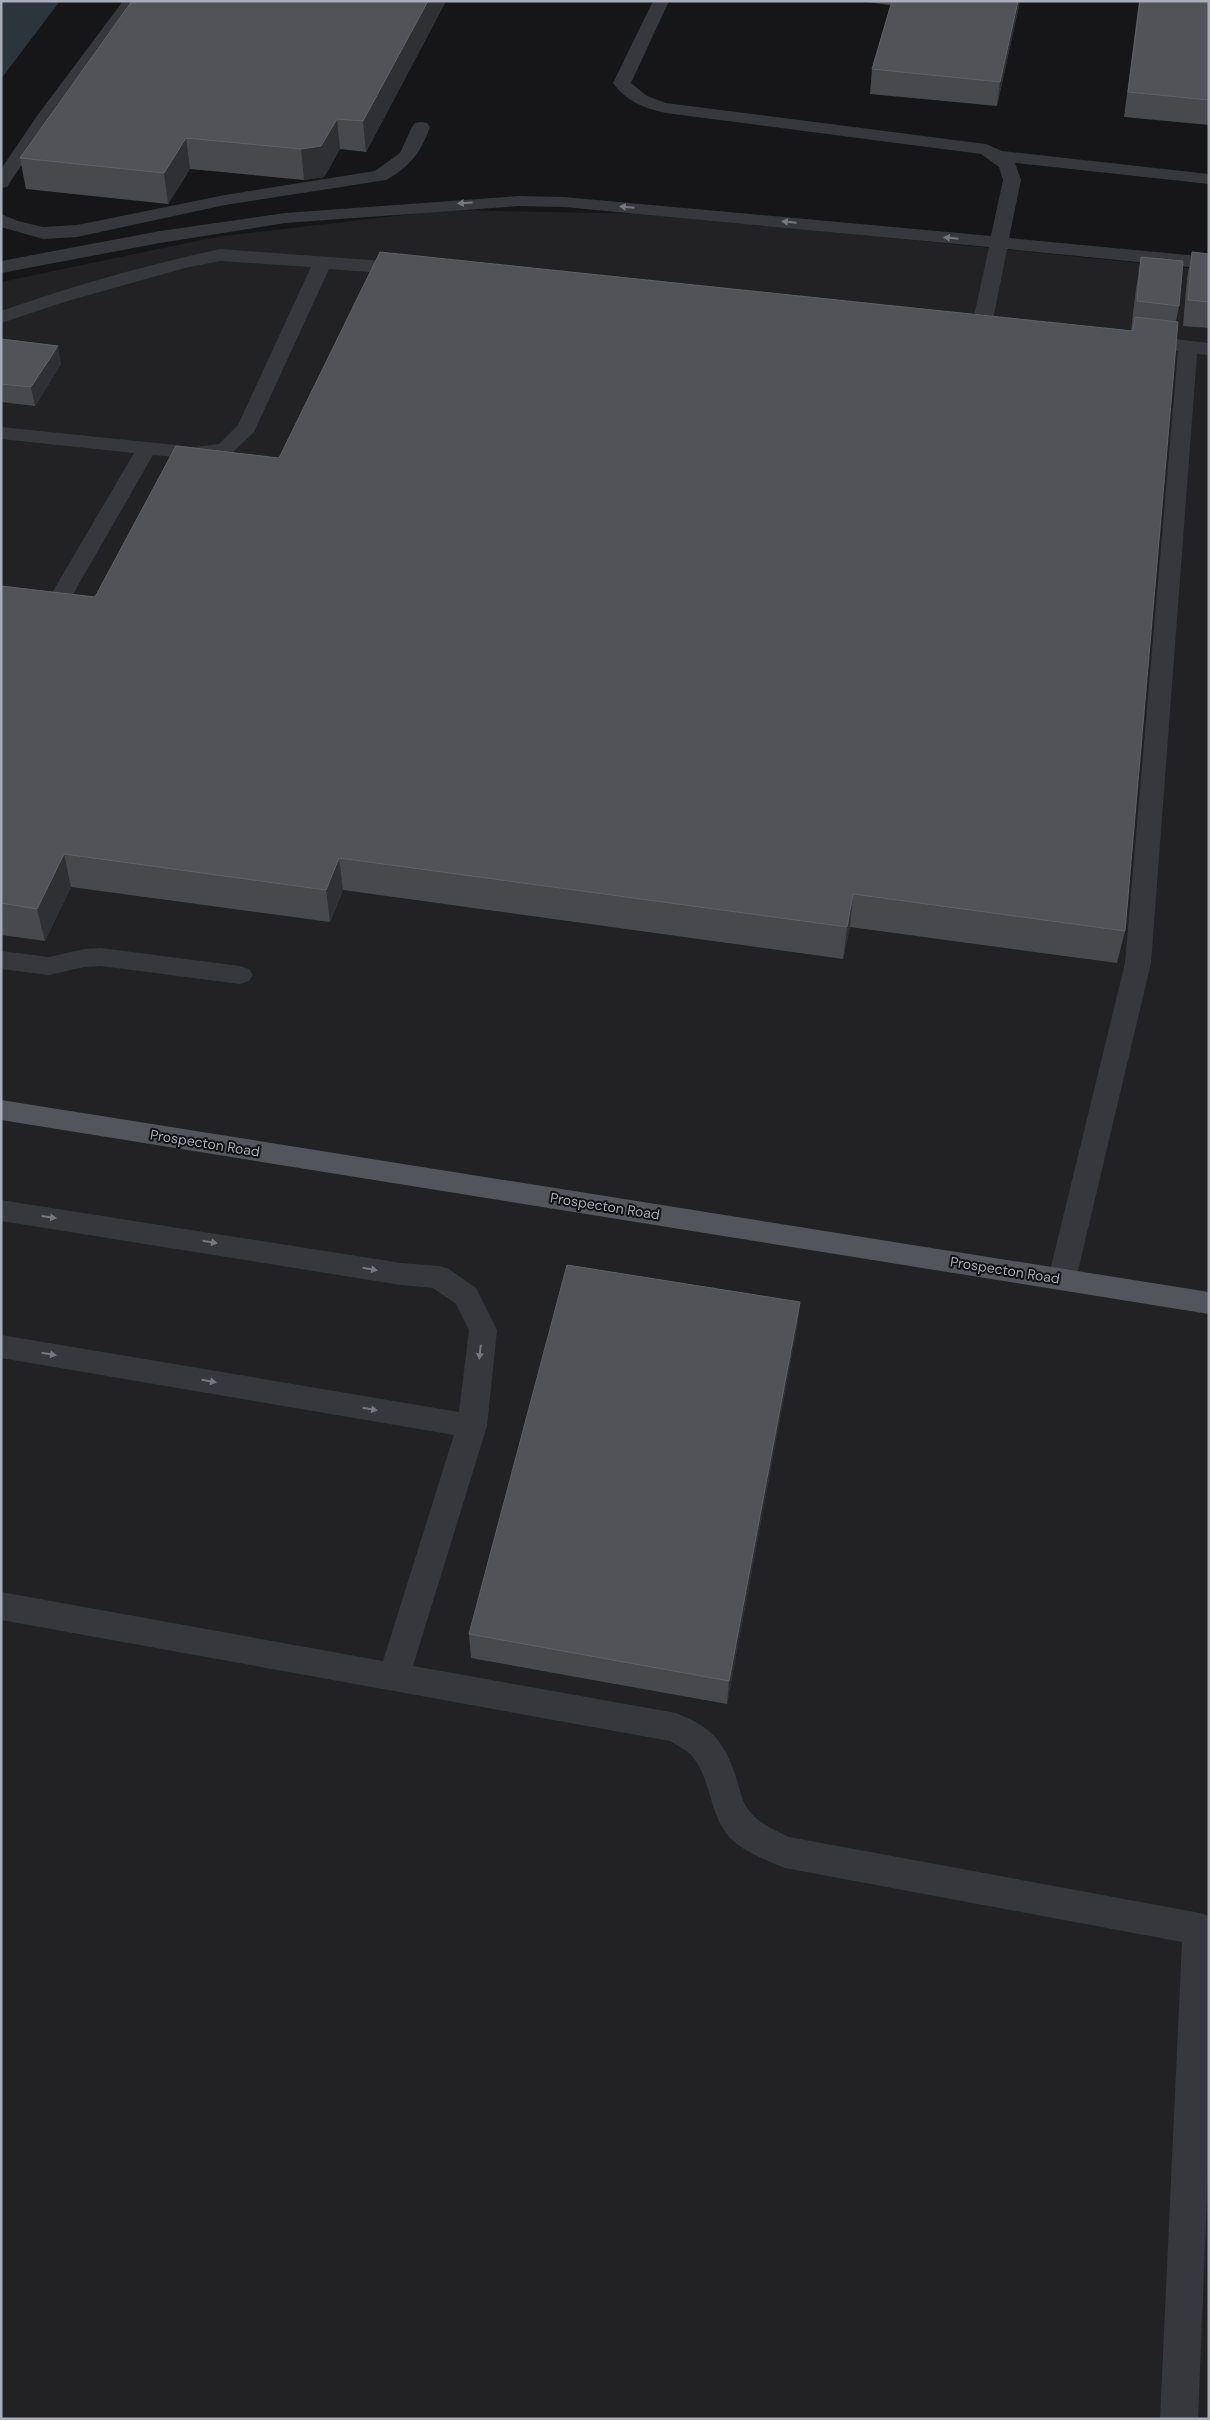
<svg xmlns="http://www.w3.org/2000/svg" width="1210" height="2420" viewBox="0 0 1210 2420" font-family="'DM Sans',sans-serif">
<rect width="100%" height="100%" fill="#161618"/>
<path fill="#222225" d="M446,210L655,214L1209,270V2419H1V282L216,237Z"/>
<path fill="#2c353c" d="M1,1H60L1,79Z"/>
<g fill="none" stroke-linecap="round" stroke-linejoin="round">
<path fill="#37383d" fill-rule="evenodd" d="M123,1H139L50,122L7,187L1,188V169L37,116Z
M653,1H669L631,83L647,96L666,103L986,144L1002,151L1209,174V184L1015,163L1021,180L1009,238L1209,257V269L1007,249L992,325L989,329H975L972,325L989,247L564,207L519,206L285,223L160,243L1,273V261L160,231L285,213L519,196L564,197L991,236L1003,180L999,167L981,154L666,113C644,108 627,102 613,83Z
M421,122L427,123L430,127C421,152 410,167 386,180L225,205L77,237L43,239L1,227V214L18,221L43,227L77,225L225,195L375,171L400,153L412,127L415,123Z
M220,249L411,263L418,265L420,269L418,273L411,275L329,269L254,432L232,453L225,455L195,459L153,455L61,615L58,620L50,622L42,620L39,615L134,453L1,439V427L195,447L219,444L238,425L311,267L220,261L185,268L64,302L1,323V311C73,286 146,265 220,249Z
M1138,335L1209,343V355L1197,354L1151,963L1076,1279L1072,1287L1062,1290L1052,1287L1048,1279L1125,963L1178,351L1131,345L1128,341L1131,337Z
M101,948L240,966L249,969L253,975L249,981L240,984L101,966L84,967L49,975L1,969V951L49,957L84,949Z
M1,1200L401,1263L439,1266L449,1269L476,1288L497,1330L487,1426L413,1666L676,1713C712,1727 724,1741 736,1777C739,1786 741,1798 746,1806C756,1823 773,1829 789,1837L1200,1913L1209,1916V2148L1198,2419H1160L1182,1942L785,1868C770,1862 750,1854 737,1844C708,1822 714,1782 692,1756C687,1750 677,1746 670,1741L1,1620V1592L383,1661L454,1435L1,1358V1335L459,1412L469,1330L456,1304L433,1288L401,1285L1,1221Z"/>
<path fill="#53555c" fill-rule="evenodd" d="M1,1100L1209,1292V1314L1,1120Z"/>
</g>
<path fill="#47494d" d="M132,1H446L366,152L340,149L324,177L304,180L190,169L168,204L26,189L20,158Z
M866,1H1020L997,106L870,94L872,69L891,5L866,2Z
M1139,1H1209V125L1124,117Z
M1192,252L1209,254V328L1183,326L1187,278Z
M1141,257L1179,306L1176,321L1125,931L1117,963L850,927L843,959L343,890L330,922L71,887L45,941L1,935V586L95,597L279,458L1131,331L1136,289Z
M1,339L61,364L35,406L1,402Z
M800,1302L797,1327L727,1704L471,1658L469,1634Z"/>
<path fill="#2f3033" d="M428,1H446L366,152L363,121Z
M1018,1H1020L997,106L1000,82Z
M337,119L340,149L324,177L304,180L301,149Z
M186,138L190,169L168,204L164,173Z
M58,346L61,364L35,406L31,387Z
M64,854L71,887L45,941L37,909Z
M339,858L343,890L330,922L326,890Z
M853,894L850,927L843,959L847,927Z
M800,1302L797,1327L727,1704L729,1681Z"/>
<path fill="#525359" stroke="#5f6168" d="M132,1H428L363,121L337,119L321,146L301,149L186,138L164,173L20,158Z
M892,1H1018L1000,82L872,69Z
M1140,1H1209V100L1128,92Z
M380,252L1133,331L1135,317L1178,322L1125,931L853,894L847,927L339,858L326,890L64,854L37,909L1,903V586L95,597L176,446L279,458Z
M1192,252L1209,254V302L1188,300Z
M1141,257L1183,261L1179,306L1137,301Z
M1,339L58,346L31,387L1,384Z
M567,1265L800,1302L729,1681L469,1634Z"/>
<defs><path id="oneway-solid" d="M-6-.8H1V-3.2L6.5 0L1 3.2V.8H-6Z" transform="scale(1.25)"/></defs>
<g fill="#757881">
<use href="#oneway-solid" transform="translate(465 203) rotate(176)"/>
<use href="#oneway-solid" transform="translate(627 207) rotate(-175)"/>
<use href="#oneway-solid" transform="translate(789 222) rotate(-174)"/>
<use href="#oneway-solid" transform="translate(951 238) rotate(-174)"/>
<use href="#oneway-solid" transform="translate(49 1217) rotate(8)"/>
<use href="#oneway-solid" transform="translate(210 1242) rotate(9)"/>
<use href="#oneway-solid" transform="translate(370 1269) rotate(10)"/>
<use href="#oneway-solid" transform="translate(480 1352) rotate(96)"/>
<use href="#oneway-solid" transform="translate(49 1354) rotate(10)"/>
<use href="#oneway-solid" transform="translate(209 1381) rotate(10)"/>
<use href="#oneway-solid" transform="translate(370 1409) rotate(10)"/>
</g>
<g text-anchor="middle" stroke-width="4" stroke-linejoin="round" paint-order="stroke">
<g font-size="14" fill="#a8adb8" stroke="#111113">
<text transform="translate(205 1143) rotate(9)" y="5">Prospecton Road</text>
<text transform="translate(605 1206) rotate(9)" y="5">Prospecton Road</text>
<text transform="translate(1005 1270) rotate(9)" y="5">Prospecton Road</text>
</g>
</g>
<rect width="1210" height="2420" fill="none" stroke="#a8adb8" stroke-width="5"/>
</svg>
